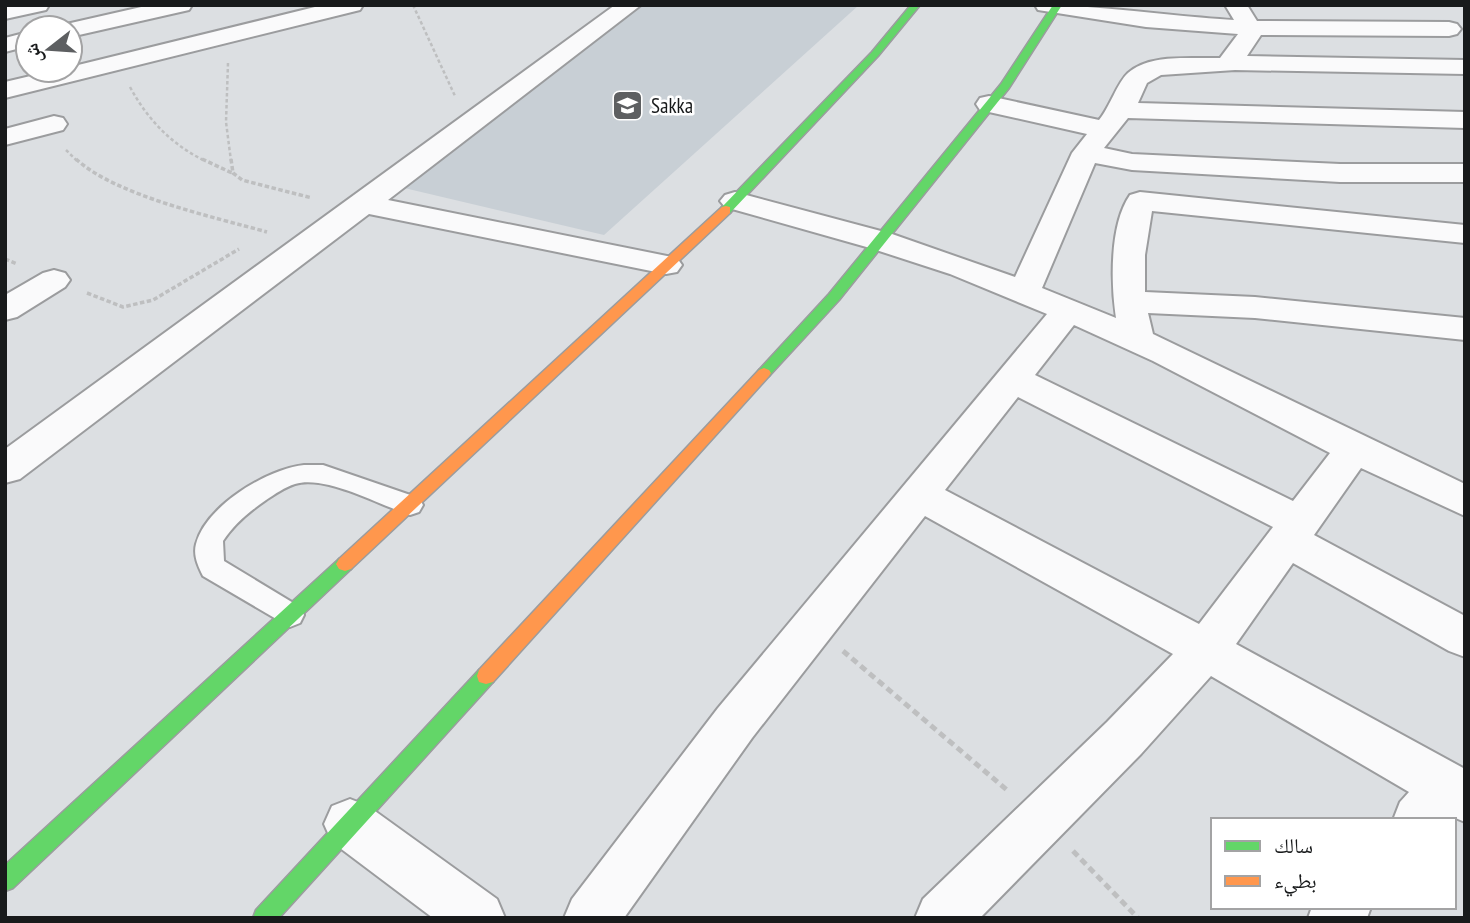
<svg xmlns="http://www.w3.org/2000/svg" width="1470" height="923" viewBox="0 0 1470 923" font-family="'PT Sans Narrow','Noto Naskh Arabic',sans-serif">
<rect width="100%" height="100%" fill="#dcdfe2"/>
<path fill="#c8cfd5" d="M641,5H859L604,235L400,187Z"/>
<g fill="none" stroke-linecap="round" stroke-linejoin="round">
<defs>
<path id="lane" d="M304,465H323L419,498L423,505L419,512L410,515C379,505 326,475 295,484C285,487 275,494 266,500C250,511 234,524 223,541L224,561L300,607L304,615L300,623L290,627L203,576C198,566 193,555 196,544C206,506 267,469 304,465Z"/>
<path id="street" d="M5,5H49L46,10L5,19Z
M150,5H192L189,10L70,37V28H60L62,25Z
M323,5H363L360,10L5,98V82L56,70H70V67Z
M615,5H641L388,200L677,258L682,265L677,272L666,274L369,214L20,479L5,483V449Z
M1035,5C1101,5 1167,16 1234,20L1225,5H1247L1257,21L1449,22L1457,24L1461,29L1457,34L1449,36L1261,35L1247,56L1465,60V74L1235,70L1161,75L1147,83L1138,103L1465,112V128L1128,118L1104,148L1132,154L1340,164H1465V182H1340L1132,170L1095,163L1042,288L1116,318C1111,285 1109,225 1130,195L1140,192L1465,225V243L1152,211L1145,255V292L1255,297L1465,318V340L1255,318L1148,313L1153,334L1465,484V516L1361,468L1314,535L1465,616V657L1449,651L1293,563L1236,644L1465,769V822L1453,817L1451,820H1393L1400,802L1409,792L1211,676L1141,754L980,918H915L923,899L1107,722L1173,654L925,516L752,738L624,918H564L572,899L718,708L1047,314L950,274L870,248L725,207L720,201L725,195L735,192L892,234L1015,277L1072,153L1087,134L980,110L976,104L980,98L989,96L1099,120C1110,107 1117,83 1128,73C1150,53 1192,59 1220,58L1238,34L1146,27L1038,10ZM1074,325L1153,361L1330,453L1293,501L1035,375ZM1018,397L1273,527L1199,624L945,490Z
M28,32V46L5,52V38Z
M54,116L63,118L67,124L63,130L5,145V129Z
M54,270L65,273L70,280L65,287L17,317L5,320V295L43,273Z
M350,799L368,806L497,899L505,918H433L332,842L324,824L332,806Z
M1312,907H1371L1367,918H1308Z"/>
<path id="fast" d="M911,5H920L878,56L730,213H722V207L872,52Z
M1053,5H1062L1009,88L839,300L769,376H759L757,373L759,370L829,294L1001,84Z
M345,557L351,559L354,564L351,569L13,888L5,891V865L339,559Z
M486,668L493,670L495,676L493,682L279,918H253L256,910L479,670Z"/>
<path id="slow" d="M726,206L730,207V213L351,569L345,571L339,569L336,564L339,559L722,207Z
M764,368L769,370L771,373L769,376L493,682L486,684L479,682L477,676L479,670L759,370Z"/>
</defs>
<use href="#lane" stroke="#9b9c9e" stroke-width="4"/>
<use href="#street" stroke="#9b9c9e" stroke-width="4"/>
<use href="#fast" stroke="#9b9c9e" stroke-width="3"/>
<use href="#slow" stroke="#9b9c9e" stroke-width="3"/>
<path stroke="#bebfc0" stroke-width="2.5" stroke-dasharray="3.5 2.5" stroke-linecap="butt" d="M413,5L455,96
M228,63L226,122L231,161
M130,87C148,120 171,144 205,161
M66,150L77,161"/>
<path stroke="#bebfc0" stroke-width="3.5" stroke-dasharray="4.5 2.5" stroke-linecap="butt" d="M76,159C116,196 214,217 267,232
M202,159L232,173
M231,159L233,173L242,180L312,198
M5,259L17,264
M87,293L123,307L153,300L239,249"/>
<path stroke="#bebfc0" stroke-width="5" stroke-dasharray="7 4.5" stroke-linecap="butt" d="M843,651L1007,790
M1073,851L1138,918"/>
<use href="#lane" fill="#fafafb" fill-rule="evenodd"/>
<use href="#street" fill="#fafafb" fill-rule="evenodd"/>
<use href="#fast" fill="#63d668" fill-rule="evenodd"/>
<use href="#slow" fill="#ff974d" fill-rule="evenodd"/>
</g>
<defs>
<symbol id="school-square" viewBox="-11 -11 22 22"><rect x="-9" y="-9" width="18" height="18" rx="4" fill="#5d5f61" stroke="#fff"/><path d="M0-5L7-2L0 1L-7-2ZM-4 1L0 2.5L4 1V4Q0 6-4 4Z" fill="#fff"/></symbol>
</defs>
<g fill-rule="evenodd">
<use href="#school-square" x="610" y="88" width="35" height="35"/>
</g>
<g text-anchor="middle" stroke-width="5" stroke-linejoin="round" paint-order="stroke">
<g font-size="21" fill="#181a1b" stroke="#fff" text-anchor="start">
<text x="651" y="113">Sakka</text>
</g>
</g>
<rect width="1470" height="923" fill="none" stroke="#181a1b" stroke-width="14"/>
<rect x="1211" y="818" width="245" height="91" fill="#ffffff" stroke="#a3a3a4" stroke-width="2"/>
<rect x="1225" y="841" width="35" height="10" fill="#63d668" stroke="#a3a3a4" stroke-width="2"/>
<text x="1274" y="853" font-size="21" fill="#181a1b">سالك</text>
<rect x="1225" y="876" width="35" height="10" fill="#ff974d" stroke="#a3a3a4" stroke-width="2"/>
<text x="1274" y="888" font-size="21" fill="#181a1b">بطيء</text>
<g transform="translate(49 49) rotate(253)"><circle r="33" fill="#ffffff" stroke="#a3a3a4" stroke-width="2"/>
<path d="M0-5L12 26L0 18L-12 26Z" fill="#5d5f61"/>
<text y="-10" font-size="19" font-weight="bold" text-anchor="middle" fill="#181a1b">ش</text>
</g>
</svg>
